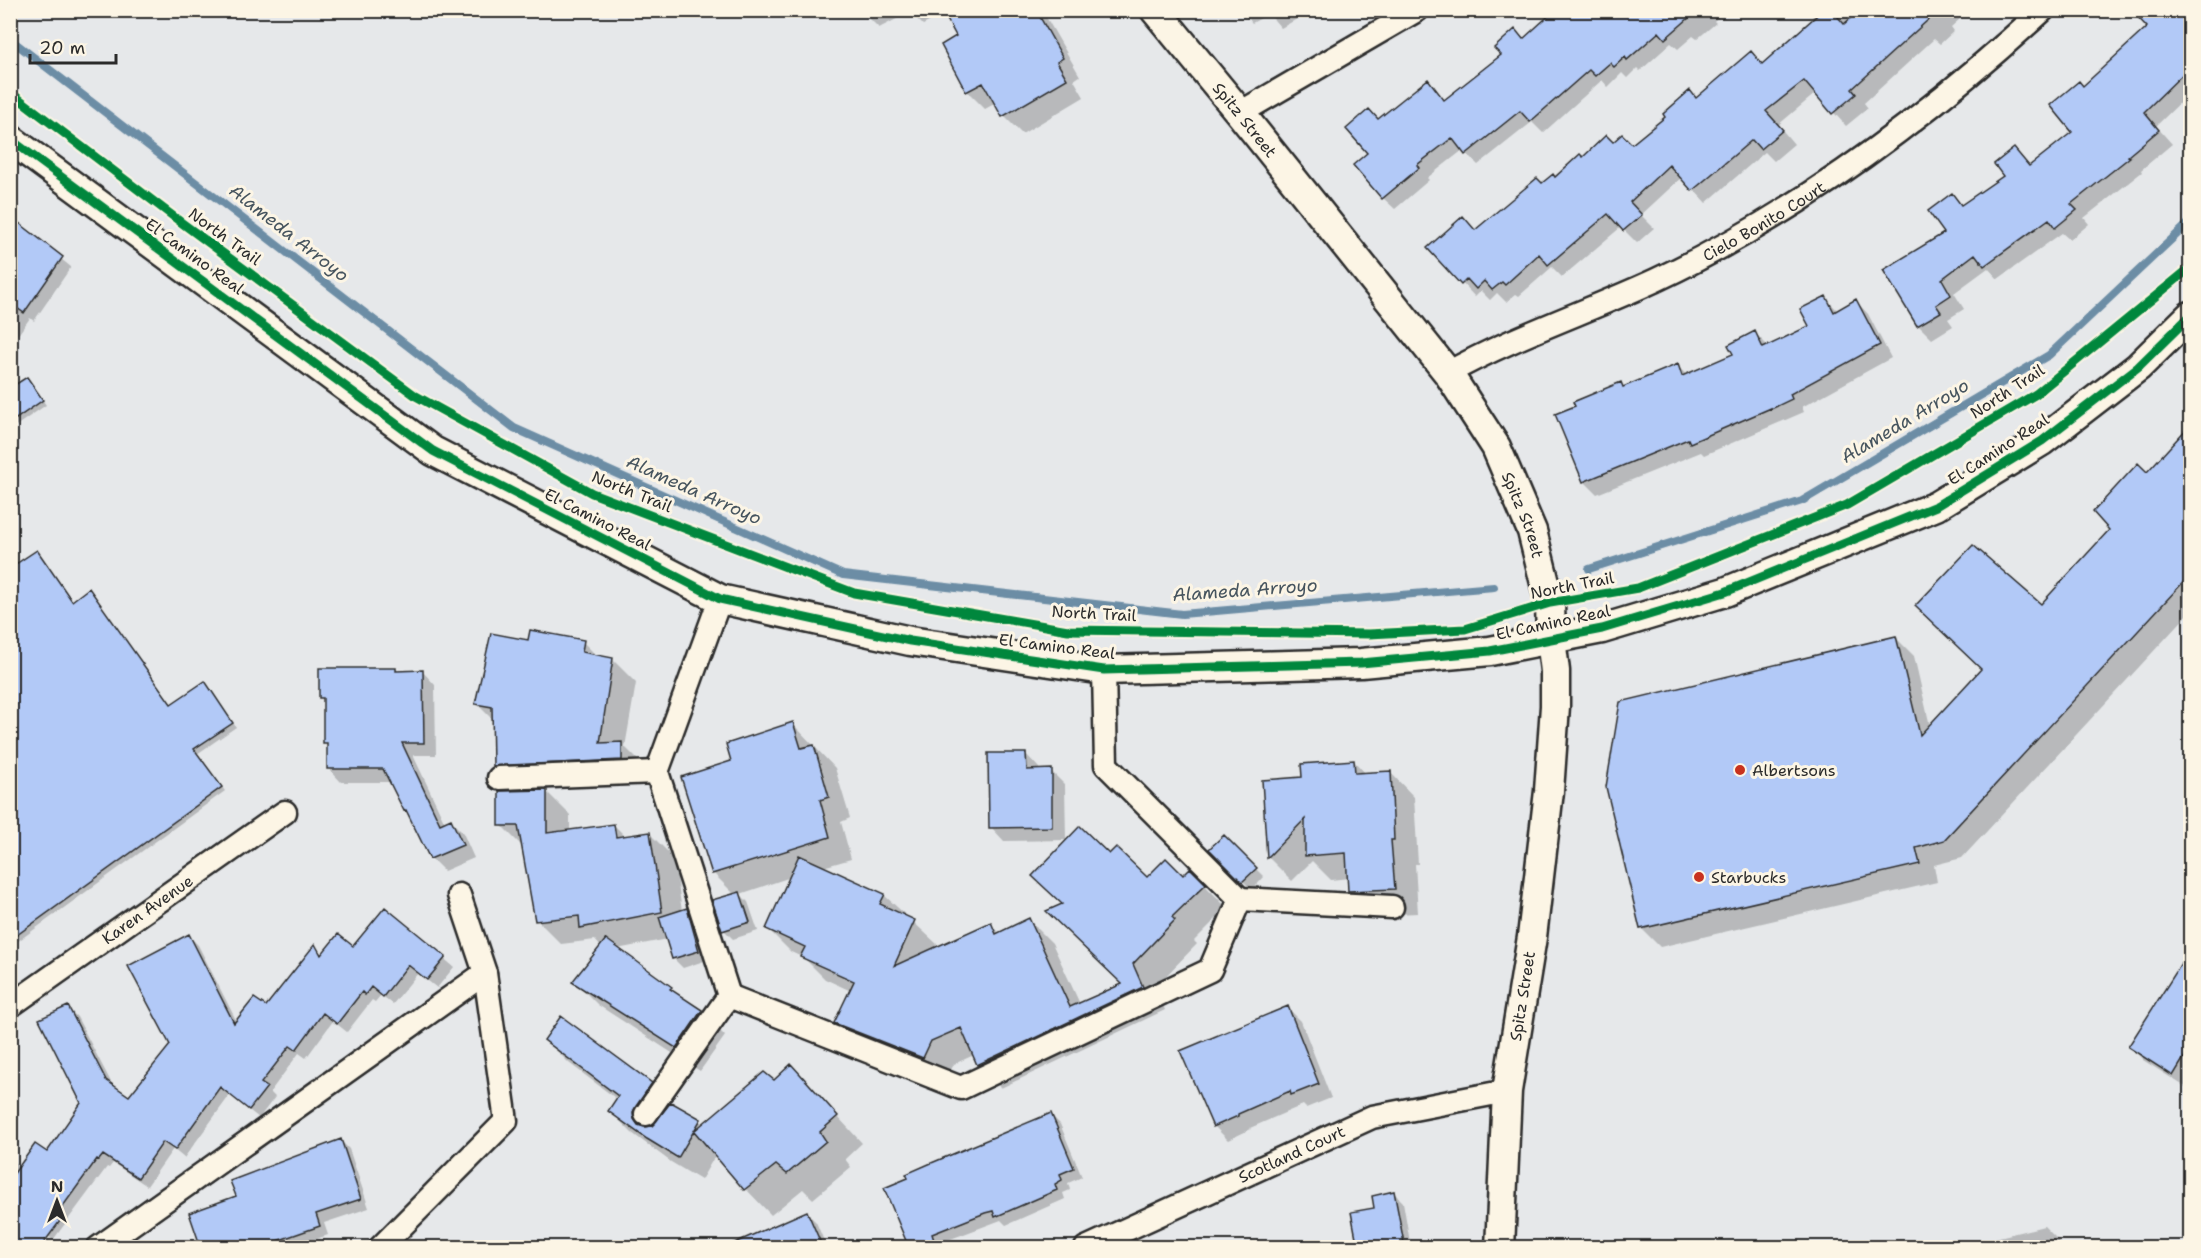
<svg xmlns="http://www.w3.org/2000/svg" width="2201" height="1258" viewBox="0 0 2201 1258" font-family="'Shantell Sans',sans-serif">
<rect width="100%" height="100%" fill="#e6e8ea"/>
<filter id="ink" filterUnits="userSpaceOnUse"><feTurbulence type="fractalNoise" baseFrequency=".0167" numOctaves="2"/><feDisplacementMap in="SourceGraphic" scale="12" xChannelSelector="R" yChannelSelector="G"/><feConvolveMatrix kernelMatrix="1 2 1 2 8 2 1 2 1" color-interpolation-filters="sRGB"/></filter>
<g filter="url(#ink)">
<path fill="#0003" d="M861,10H1042L1080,76L1074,80L1084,97L1022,134L1004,116L996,103L985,109L967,91L958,36L946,13L923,25L910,12L879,28Z
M1242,10H1313L1281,28L1269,14L1252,23Z
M1581,10H1726L1714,21L1716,23L1697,39L1693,36L1678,49L1671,43L1640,71L1637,68L1627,78L1622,73L1608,87L1602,80L1543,133L1532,122L1478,165L1463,150L1427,178L1429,180L1395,209L1383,198L1369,153L1378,120L1428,81L1446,101L1524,41Z
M1820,10H1831L1838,17L1845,10H1970L1951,27L1954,31L1940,44L1934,39L1864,103L1868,108L1846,126L1816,93L1778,125L1794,144L1774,161L1765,152L1706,203L1682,177L1641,215L1654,228L1637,243L1621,227L1562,277L1552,267L1519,296L1516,294L1506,302L1497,293L1490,300L1481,291L1475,297L1429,248L1476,231L1583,159L1613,144L1632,146L1697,100L1763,65L1814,20L1812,17Z
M2152,10H2190V93L2156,126L2172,144L2141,170L2142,172L2084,218L2089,224L2070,240L2062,233L1998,279L1988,268L1954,293L1964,309L1948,319L1953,326L1932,339L1918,325L1885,270L1946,233L1952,195L1963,206L2005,176L2014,150L2031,167L2074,132L2084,87L2149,27Z
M10,218L71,267L34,321L30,318L10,346Z
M1825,297L1838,311L1856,301L1868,314L1891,358L1802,407L1804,412L1704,455L1701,452L1597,494L1584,481L1620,384L1625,388L1677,366L1687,375L1735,355L1755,333L1768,346L1811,326Z
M31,383L46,405L10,430V390Z
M2190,427V612L1962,858L1934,865L1937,882L1660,947L1642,929L1608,787L1896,638L1914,656L1930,726L2111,530L2147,474Z
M10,567L73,602L171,705L205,683L236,727L197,754L225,791L10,947Z
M529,642H583L598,657L613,660L636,683L625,747L644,766L518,788L495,765L494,721L476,703Z
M396,669L399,672H423L435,685L436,755H413L445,823L451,821L463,833L474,858L444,871L431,858L411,816L405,810L391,782H341L329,769L328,746L325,742V701L321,697Z
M793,724L835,768L850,818L841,822L851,859L823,867L884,895L937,944L934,949L990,924L1000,934L1029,920L1052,943L1080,1004L1124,985L1064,905L1109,856L1147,879L1183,877L1190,870L1227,908L1194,941L1197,944L1155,987L1165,1010L1001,1088L978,1065L974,1055L954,1064L946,1080L859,1046L836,1023L851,991L825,979L804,958L791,952L768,929L791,877L740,894L748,902L758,931L733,939L724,930L735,895L713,873L733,762Z
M1026,754L1039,768V771H1051L1065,785L1066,840L1004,841L991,827Z
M1354,761L1366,774L1390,772L1414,797L1418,864H1415L1418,913L1374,915L1349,891V878L1331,880L1312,861L1292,881L1268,857L1264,782L1304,778Z
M546,791L570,815V831L614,825L626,837L650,834L674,858L682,911L686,910L695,919L707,960L683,968L674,959L668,939L617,949L701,1012L725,1036L700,1071L598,1005L574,981L601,947L595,940L561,944L537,920L524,848L501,825Z
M1224,837L1264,877L1252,890L1211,849Z
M385,909L454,967L437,988L418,973L393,1004L381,995L375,1002L372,1000L347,1032L333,1021L306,1058L299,1053L270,1092L275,1097L259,1118L230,1095L184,1158L173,1149L147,1186L113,1163L109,1168L107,1167L53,1240L48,1236L10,1248V1151L19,1169L47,1155L83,1103L68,1008L77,1017L113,1086L130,1098L172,1045L189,936L198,945L237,1022L266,1008L315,947L323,954L353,948Z
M2183,963L2190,968V1083L2187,1088L2143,1060L2130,1046Z
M1287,1007L1301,1021L1331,1098L1306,1108L1303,1105L1250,1128L1251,1129L1228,1140L1214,1126Z
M546,1040L651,1084L671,1104L704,1124L774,1082L791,1066L862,1143L845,1159L851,1167L813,1199L803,1189L771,1215L746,1189L716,1154L701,1180L671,1162L632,1133L610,1111L618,1100L569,1063Z
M1051,1115L1060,1124L1082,1177L1068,1183L1070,1190L1063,1193L1065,1199L1006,1225L1001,1220L940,1243L941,1248H911Z
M341,1141L349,1149L369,1208L324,1223L328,1235L291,1248H199L202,1246L238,1197Z
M1394,1193L1403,1202L1411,1248H1358L1376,1209Z
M807,1213L816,1222L827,1248H726Z
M2044,1226L2058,1240L2060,1248H1954Z"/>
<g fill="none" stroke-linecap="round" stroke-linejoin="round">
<path stroke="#6c8da5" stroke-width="8" d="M10,39L514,428L843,575L1182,614L1494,587
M1589,569L1802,501L2049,355L2190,222"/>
</g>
<path fill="#b2c9f7" stroke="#2b2b2b" stroke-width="1.5" d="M942,10H1036L1063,58L1057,62L1067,79L1002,117L983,83L966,92L941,45L956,36Z
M1555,10H1698L1665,39L1659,32L1627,60L1625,57L1614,67L1610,63L1595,76L1589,70L1530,122L1520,111L1465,155L1452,138L1417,165L1419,168L1382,199L1353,165L1367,153L1346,129L1369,109L1378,119L1428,79L1444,100L1501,55L1494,48L1515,29L1523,39Z
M1823,10H1832L1844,24L1860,10H1939L1852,89L1856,94L1832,114L1804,81L1766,111L1783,130L1760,149L1752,140L1692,191L1669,165L1630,202L1642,215L1623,231L1608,214L1548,265L1539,254L1505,285L1502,282L1492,290L1484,281L1476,289L1467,279L1461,285L1427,248L1463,216L1475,230L1537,178L1542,183L1553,174L1555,177L1580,154L1583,157L1606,135L1613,142L1622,134L1632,144L1665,117L1663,114L1690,90L1696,98L1751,51L1762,64Z
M2131,10H2190V67L2144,112L2159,130L2128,156L2130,157L2071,204L2077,210L2055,228L2049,219L1984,266L1975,254L1942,279L1951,295L1936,305L1941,312L1917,326L1883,270L1944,233L1928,211L1952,193L1961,205L2003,176L1994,164L2014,148L2029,166L2072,132L2050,105L2079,81L2083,86L2147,27Z
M10,216L63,257L24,313L10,303Z
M1826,296L1834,312L1856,299L1880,345L1790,394L1792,399L1771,409V408L1690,443L1688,439L1583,482L1555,414L1575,406L1573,402L1621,382L1623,387L1678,364L1682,376L1733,354L1728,345L1755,331L1763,348L1809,326L1800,309Z
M27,377L43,400L10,423V388Z
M2190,425V575L1944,840L1916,848L1920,864L1640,929L1606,787L1620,702L1896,636L1920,735L1981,669L1915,606L1973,545L2041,604L2109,530L2093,512L2138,463L2147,472Z
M37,550L72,601L89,588L171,704L205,681L233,723L194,749L222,787L10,940V568Z
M530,630L584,640L582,652L613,658L600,743L622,742V760L493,766L492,707L475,704L491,633L528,640Z
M319,668H396V671L423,670L424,743H402L440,824L451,819L463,845L430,859L406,810L404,811L383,769H327V743H323V698H319Z
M793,722L801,748L814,745L829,797L820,800L830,837L712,874L681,777L731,761L726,744Z
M988,753H1026L1027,770L1052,769V827L989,828Z
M1354,760L1355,773L1391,771L1394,840H1391L1395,889L1348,891L1346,853L1305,856V819L1267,858L1262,780L1302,777L1301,764Z
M547,790V833L614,824L616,837L650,832L662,912L580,928L579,916L535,921L518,826H499V791Z
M1080,826L1109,854L1116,847L1147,877L1166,858L1183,875L1190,868L1206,884L1172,917L1175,920L1133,964L1143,987L977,1065L961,1028L931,1041L923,1058L834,1023L854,981L800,957L805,947L766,929L799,855L885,894L880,904L915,920L894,966L991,922L996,934L1029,918L1070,1007L1122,984L1046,911L1062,904L1032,876Z
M1224,835L1257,868L1242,882L1209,849Z
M740,892L750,922L722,931L712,900Z
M385,907L446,957L427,980L408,965L383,997L371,987L365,995L362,992L337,1024L323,1013L296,1050L290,1046L261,1083L267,1087L249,1110L220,1087L175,1150L163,1142L138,1178L103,1155L99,1160L97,1159L55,1217L60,1221L40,1248H10V1179L35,1144L47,1152L81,1103L39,1019L68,1006L106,1080L129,1096L170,1045L128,966L189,934L234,1023L254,998L266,1006L315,944L321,955L338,934L353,946Z
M687,908L699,951L672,959L659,917Z
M606,939L672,987L670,989L702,1010L676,1048L572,982Z
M2190,950V1048L2173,1076L2128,1047Z
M1288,1006L1319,1084L1291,1095L1290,1091L1238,1114V1116L1213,1127L1180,1051Z
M561,1016L652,1083L633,1112L634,1119L638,1125L644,1127L652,1126L671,1102L701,1119L678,1158L647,1139L608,1111L618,1096L544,1040Z
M791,1064L838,1116L820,1132L826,1141L787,1174L776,1165L744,1190L694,1131L764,1072L774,1080Z
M1051,1113L1074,1168L1060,1174L1062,1180L1055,1184L1057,1190L995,1217L993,1211L985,1213L932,1234L934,1240L917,1248H909L884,1188L908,1178L906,1174L929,1164Z
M341,1139L361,1199L316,1214L320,1226L271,1243L273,1248H201L189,1213L236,1196L230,1181Z
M1394,1191L1405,1248H1358L1351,1212L1374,1208L1372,1196Z
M807,1211L823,1248H723Z"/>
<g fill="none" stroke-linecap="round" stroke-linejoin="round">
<defs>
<g id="minor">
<path d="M1240,113L1417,10"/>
<path id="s1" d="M1448,373C1514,336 1587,312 1656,280C1799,213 1927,117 2043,10"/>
<path d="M720,599L657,772L729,996L961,1088L1210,970L1240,899L1106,765L1104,670"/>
<path d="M499,778L657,772"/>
<path d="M1240,899L1392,907"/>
<path id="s2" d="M10,1006L285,812"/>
<path d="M646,1114L729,996"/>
<path d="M98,1248L485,973"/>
<path d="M380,1248L506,1121L485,973L459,895"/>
<path id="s3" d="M1086,1248L1372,1117L1507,1091"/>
</g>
<g id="tertiary">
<path id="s4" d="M1155,10L1240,113L1448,373L1496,447L1532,531L1550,603L1551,639L1555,671V706L1549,791L1532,937L1507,1091L1500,1248"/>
<path d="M10,139L433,451L720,599L910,641L1104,670L1361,663L1490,651L1602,629L1725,592L1936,506L2042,441L2138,367L2190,316"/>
</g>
</defs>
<use href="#minor" stroke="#2b2b2b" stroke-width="27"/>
<use href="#tertiary" stroke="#2b2b2b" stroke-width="33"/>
<use href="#minor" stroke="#fcf5e5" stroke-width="22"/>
<use href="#tertiary" stroke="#fcf5e5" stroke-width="28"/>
<defs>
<path id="cycleway" d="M10,92L182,223L416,396L592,493L854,593L1068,630L1369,634L1465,629L1550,603L1638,588L1847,505L2036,394L2190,268
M10,139L433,451L720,599L910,641L1104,670L1361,663L1490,651L1602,629L1725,592L1936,506L2042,441L2138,367L2190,316"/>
</defs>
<use href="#cycleway" stroke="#fcf5e5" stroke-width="13"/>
<use href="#cycleway" stroke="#00873e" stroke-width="9"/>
</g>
</g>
<g fill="#c8321e" stroke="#fcf5e5" stroke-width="2">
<circle cx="1740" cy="770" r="6"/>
<circle cx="1699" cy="877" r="6"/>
</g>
<g text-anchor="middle" stroke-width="6" stroke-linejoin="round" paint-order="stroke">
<g font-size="16" fill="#2b2b2b" stroke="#fcf5e5">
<text dy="6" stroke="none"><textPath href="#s4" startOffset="142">Spitz Street</textPath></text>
<text dy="6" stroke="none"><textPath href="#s1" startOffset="351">Cielo Bonito Court</textPath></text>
<text transform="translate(225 236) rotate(36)" y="6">North Trail</text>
<text transform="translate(195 256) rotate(36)" y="6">El Camino Real</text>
<text transform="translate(2007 391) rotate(-33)" y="6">North Trail</text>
<text transform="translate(1998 449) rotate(-33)" y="6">El Camino Real</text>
<text transform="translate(632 491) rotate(22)" y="6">North Trail</text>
<text dy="6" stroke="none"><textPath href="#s4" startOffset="628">Spitz Street</textPath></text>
<text transform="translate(598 519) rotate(27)" y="6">El Camino Real</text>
<text transform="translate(1572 585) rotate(-11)" y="6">North Trail</text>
<text transform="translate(1094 613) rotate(3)" y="6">North Trail</text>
<text transform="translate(1553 622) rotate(-12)" y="6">El Camino Real</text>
<text transform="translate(1057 646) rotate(7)" y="6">El Camino Real</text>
<text dy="6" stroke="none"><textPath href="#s2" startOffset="168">Karen Avenue</textPath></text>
<text transform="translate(1522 996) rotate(-81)" y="6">Spitz Street</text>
<text dy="6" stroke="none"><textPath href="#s3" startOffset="226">Scotland Court</textPath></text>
</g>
<g font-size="16" fill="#2b2b2b" stroke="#fcf5e5" text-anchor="start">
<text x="1752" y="776">Albertsons</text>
<text x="1711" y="883">Starbucks</text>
</g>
<g font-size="18" font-style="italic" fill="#46545e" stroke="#fcf5e5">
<text transform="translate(289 233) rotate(38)" y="6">Alameda Arroyo</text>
<text transform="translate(1905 421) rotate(-31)" y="6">Alameda Arroyo</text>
<text transform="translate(694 490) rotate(24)" y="6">Alameda Arroyo</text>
<text transform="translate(1245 590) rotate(-4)" y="6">Alameda Arroyo</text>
</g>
</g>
<rect width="2201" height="1258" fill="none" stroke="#fcf5e5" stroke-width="36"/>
<rect x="18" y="18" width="2165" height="1222" fill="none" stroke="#2b2b2b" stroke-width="2" filter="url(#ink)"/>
<g transform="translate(57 1201)" stroke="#fcf5e5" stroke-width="4.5" paint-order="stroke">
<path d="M0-4.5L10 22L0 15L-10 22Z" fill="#2b2b2b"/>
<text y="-9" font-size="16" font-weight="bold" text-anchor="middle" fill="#2b2b2b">N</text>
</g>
<path d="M30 54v9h86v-9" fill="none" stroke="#2b2b2b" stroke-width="3"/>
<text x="39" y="54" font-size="18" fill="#2b2b2b" stroke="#fcf5e5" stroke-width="4.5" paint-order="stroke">20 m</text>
</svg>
